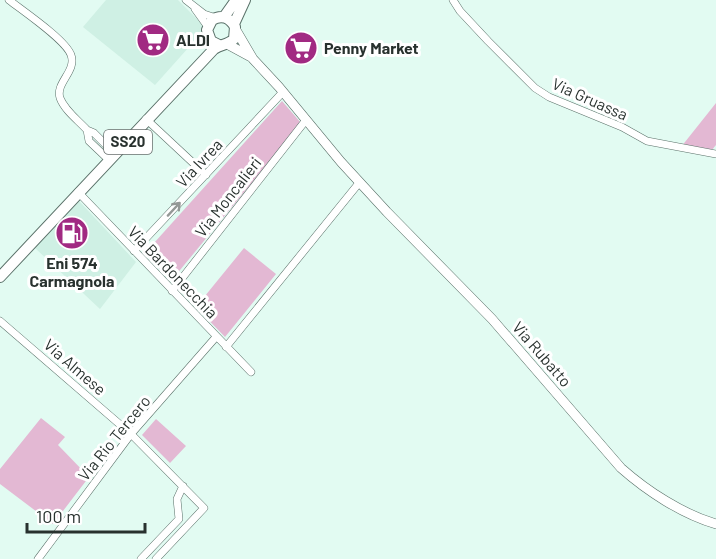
<svg xmlns="http://www.w3.org/2000/svg" width="716" height="559" viewBox="0 0 716 559" font-family="Barlow,sans-serif">
<rect width="100%" height="100%" fill="#e2fbf2"/>
<path fill="#cff0e4" d="M106,0H178L206,28L155,85L83,27Z
M79,201L136,262L100,309L35,248Z"/>
<path fill="#e3b8d3" d="M282,101L301,123L171,281L145,253Z
M716,103V145L711,151L681,147Z
M244,248L276,274L225,337L196,307Z
M41,418L65,437L58,445L89,477L53,524L0,484V469Z
M156,419L186,446L170,463L142,435Z"/>
<g fill="none" stroke-linecap="round" stroke-linejoin="round">
<defs>
<path id="street" d="M9,0C23,11 66,40 71,55C77,71 55,83 60,98C65,111 79,121 87,130
M186,0L204,14L216,18
M453,0L460,11L488,41L535,88L549,97L622,127L647,141L716,154
M195,9L208,27
M146,119L206,175
M110,161L89,141L87,130L94,133L116,155
M78,192L251,372
M134,251L283,92
M172,291L306,120
M0,321L131,434L204,508L156,559
M226,347L359,183
M38,559L131,434L216,337
M141,559L179,519L177,499L183,486"/>
<path id="secondary" d="M236,30L253,59L279,87L341,162L387,212L492,319L621,468C647,491 682,514 716,524
M227,44L251,57"/>
<path id="primary" d="M224,17L236,0
M234,24L245,0
M0,277L214,49C221,44 228,45 234,39L235,27C230,18 222,14 212,20L207,30L211,41L219,45"/>
</defs>
<use href="#street" stroke="#5a7169" stroke-width="8"/>
<use href="#secondary" stroke="#5a7169" stroke-width="10"/>
<use href="#primary" stroke="#5a7169" stroke-width="12"/>
<use href="#street" stroke="#fff" stroke-width="7"/>
<use href="#secondary" stroke="#fff" stroke-width="9"/>
<use href="#primary" stroke="#fff" stroke-width="10"/>
</g>
<defs><path id="oneway-shaft" d="M-6 0H5M1.5-3L5.5 0L1.5 3" fill="none" stroke-width="1.6" stroke-linecap="round" stroke-linejoin="round" transform="scale(1.5)"/></defs>
<use stroke="#949896" href="#oneway-shaft" transform="translate(174 209) rotate(-47)"/>
<defs>
<symbol id="supermarket-disc" viewBox="-11 -11 22 22"><circle r="9.5" fill="#a12a82" stroke="#fff"/><path d="M-6-5.5h2.5l.6 2H6L4.5 2H-2.5L-4.4-4H-6ZM-1.5 3.2a1.3 1.3 0 1 0 .1 0ZM3 3.2a1.3 1.3 0 1 0 .1 0Z" fill="#fff"/></symbol>
<symbol id="fuel-disc" viewBox="-11 -11 22 22"><circle r="9.5" fill="#a12a82" stroke="#fff"/><path d="M-5.5-6h7V0h2V4h1.3V-2.5L3-4.5l.8-.8L6-3V5H2.5V1h-1V6h-7ZM-4.2-4.7v3.2H.2V-4.7Z" fill="#fff"/></symbol>
</defs>
<g fill-rule="evenodd">
<use href="#supermarket-disc" x="134" y="21" width="38" height="38"/>
<use href="#supermarket-disc" x="282" y="29" width="38" height="38"/>
<use href="#fuel-disc" x="53" y="214" width="38" height="38"/>
</g>
<g text-anchor="middle" stroke-width="6" stroke-linejoin="round" paint-order="stroke">
<rect fill="#fff" stroke="#686f6d" stroke-width="1.5" x="104" y="130" width="48" height="24" rx="4.5"/>
<g font-size="15" font-weight="bold" fill="#28312e">
<text x="128" y="147">SS20</text>
</g>
<g font-size="16" font-weight="bold" fill="#28312e" stroke="#fff" text-anchor="start">
<text x="176" y="46">ALDI</text>
<text x="324" y="54">Penny Market</text>
<text x="72" y="269" text-anchor="middle">Eni 574<tspan x="72" dy="18">Carmagnola</tspan></text>
</g>
<g font-size="16" fill="#28312e" stroke="#fff">
<text transform="translate(590 99) rotate(24)" y="6">Via Gruassa</text>
<text transform="translate(199 163) rotate(-47)" y="6">Via Ivrea</text>
<text transform="translate(228 197) rotate(-52)" y="6">Via Moncalieri</text>
<text transform="translate(173 272) rotate(46)" y="6">Via Bardonecchia</text>
<text transform="translate(542 354) rotate(49)" y="6">Via Rubatto</text>
<text transform="translate(75 367) rotate(41)" y="6">Via Almese</text>
<text transform="translate(114 438) rotate(-51)" y="6">Via Rio Tercero</text>
</g>
</g>
<path d="M27 523v9h118v-9" fill="none" stroke="#28312e" stroke-width="3"/>
<text x="36" y="523" font-size="18" fill="#28312e" stroke="#ffffff" stroke-width="4.5" paint-order="stroke">100 m</text>
</svg>
